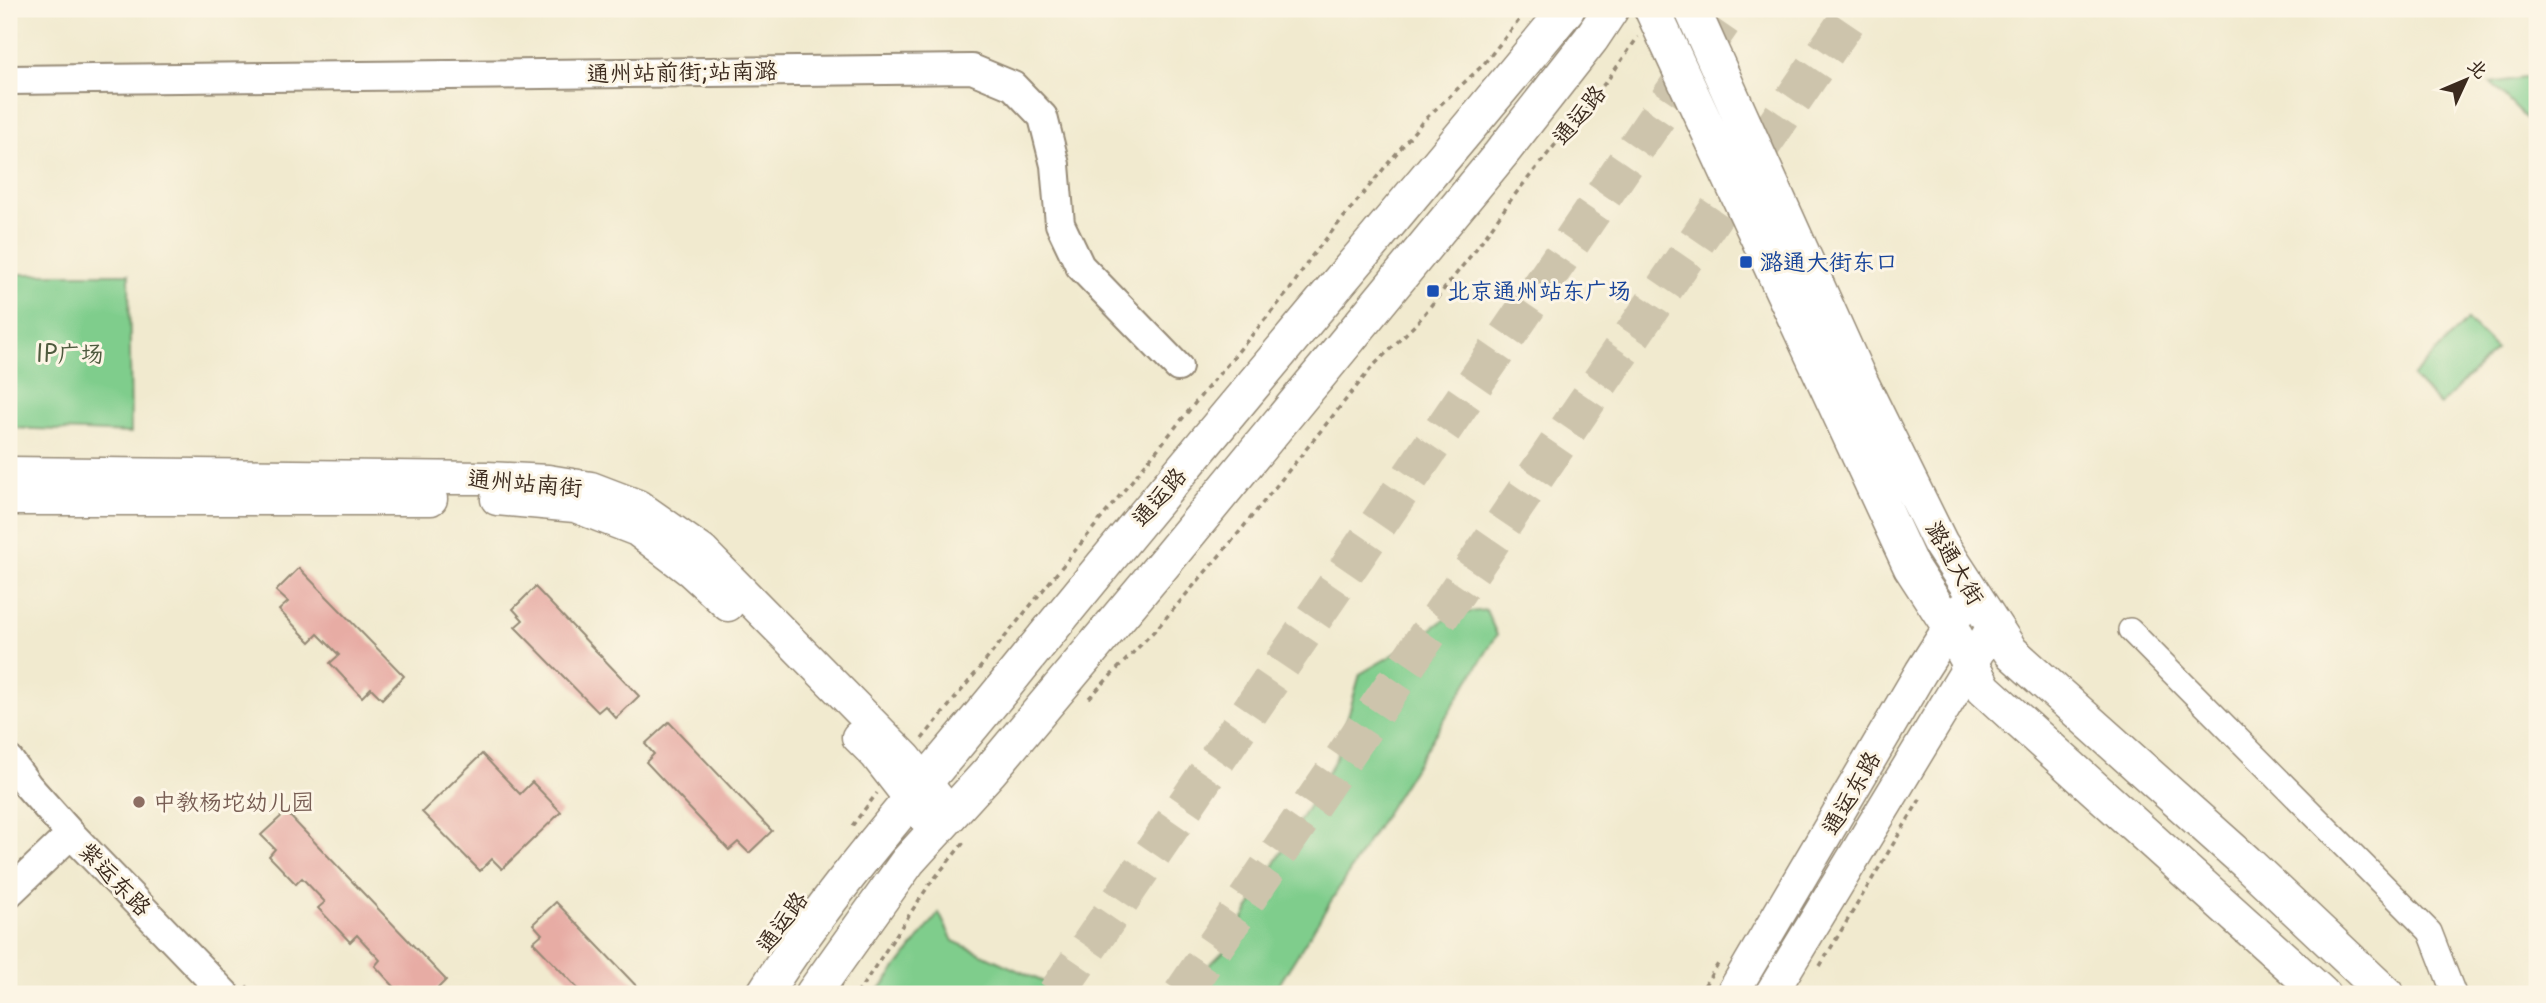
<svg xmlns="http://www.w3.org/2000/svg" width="2546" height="1003" viewBox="0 0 2546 1003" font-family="'Playpen Sans','LXGW WenKai TC',sans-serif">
<rect width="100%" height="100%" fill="#fcf5e5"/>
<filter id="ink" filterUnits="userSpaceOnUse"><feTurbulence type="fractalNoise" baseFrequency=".0143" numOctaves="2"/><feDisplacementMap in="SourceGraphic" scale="14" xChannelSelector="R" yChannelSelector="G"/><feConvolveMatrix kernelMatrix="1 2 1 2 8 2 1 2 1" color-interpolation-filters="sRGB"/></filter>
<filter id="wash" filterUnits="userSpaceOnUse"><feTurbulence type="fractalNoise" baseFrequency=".00686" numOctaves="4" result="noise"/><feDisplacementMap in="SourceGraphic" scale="28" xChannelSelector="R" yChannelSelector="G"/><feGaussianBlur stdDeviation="1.57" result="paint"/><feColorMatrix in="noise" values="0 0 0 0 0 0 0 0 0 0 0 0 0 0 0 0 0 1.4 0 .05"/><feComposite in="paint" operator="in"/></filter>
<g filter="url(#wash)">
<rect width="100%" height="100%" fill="#f1eacf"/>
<path fill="#7fcd8c" stroke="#5d7c55" stroke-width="2" d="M2537,76V130L2491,83Z
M9,274H129L131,433L12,428Z
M2467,320L2496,349L2440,405L2412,377Z
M1486,610L1497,635L1273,994H1180L1225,950L1336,758L1360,674L1403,649L1452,614Z
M939,913L953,941L1070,994H876Z"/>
<g id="blocks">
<path fill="#e7aca4" d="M299,568L404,676L382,699L371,688L362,697L330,663L339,655L318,634L310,642L279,610L288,602L276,591Z
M535,587L639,696L616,718L605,706L598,712L515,627L523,620L513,609Z
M669,722L772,831L749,853L738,842L729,850L646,762L654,754L645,744Z
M482,754L520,794L532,782L561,812L502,869L492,859L480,871L422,812Z
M286,812L446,980L432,994H413L407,988L401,994L375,966L380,960L357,935L350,942L318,908L325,902L302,878L296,884L269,856L275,849L261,835Z
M556,902L644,994H583L533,942L542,934L533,924Z"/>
</g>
</g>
<g filter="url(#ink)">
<use href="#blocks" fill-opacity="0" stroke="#968a76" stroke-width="2"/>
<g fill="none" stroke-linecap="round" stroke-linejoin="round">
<path stroke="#cdc4ac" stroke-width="38" stroke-dasharray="38 19" stroke-linecap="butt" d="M1056,994L1731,9
M1182,994L1855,9"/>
<defs>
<path id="minor" d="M2130,630L2430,932L2454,994"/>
<path id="tertiary" d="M9,80L972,69L1013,86L1043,117L1055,165L1060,224L1080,266L1178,367
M9,760L28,786L71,834L225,994
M9,893L71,834"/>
<path id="secondary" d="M9,473L487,478L548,481L591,488L638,506L702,551L906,758L951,815
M9,499H431
M497,499L575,506L637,530L691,571L728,605
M858,737L876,755L936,832
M1732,994L1921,672L1961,609
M1771,994L1993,627"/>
<path id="primary" d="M1652,9L1911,567L1950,627L1984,689L2322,994
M1692,9L1856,373L1940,543L2011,652L2246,862L2386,994
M764,994C833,885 922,788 1004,687C1188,458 1380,236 1567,9
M813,994L908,861L989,772L1170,556L1500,155L1591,39L1611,9"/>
</defs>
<use href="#minor" stroke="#968a76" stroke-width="26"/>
<use href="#tertiary" stroke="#968a76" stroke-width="32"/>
<use href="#secondary" stroke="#968a76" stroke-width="35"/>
<use href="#primary" stroke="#968a76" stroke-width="38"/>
<path stroke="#968a76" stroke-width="3.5" stroke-dasharray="5 5" stroke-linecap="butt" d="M1089,698L1159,626L1232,541L1373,366L1417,323L1476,249L1513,197L1609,78L1638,37
M922,739L1204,392L1289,291L1311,257L1423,121L1483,65L1528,9
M852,826L877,793
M1820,966L1922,796
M246,986L255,994
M733,994L738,987
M857,994L929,885L965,841
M1699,994L1718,964"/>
<use href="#minor" stroke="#fff" stroke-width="23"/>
<use href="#tertiary" stroke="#fff" stroke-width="28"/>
<use href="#secondary" stroke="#fff" stroke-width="32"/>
<use href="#primary" stroke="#fff" stroke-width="35"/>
</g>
</g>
<g fill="#1a4fb4" stroke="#fcf5e5" stroke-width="2.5">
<rect x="1739" y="255" width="14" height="14" rx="3.5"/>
<rect x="1426" y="284" width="14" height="14" rx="3.5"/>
</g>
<circle fill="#8d6e63" stroke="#fcf5e5" stroke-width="2.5" cx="139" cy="802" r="7"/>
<g text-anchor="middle" stroke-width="6" stroke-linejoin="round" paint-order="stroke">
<g font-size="23" fill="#3b2a1e" stroke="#fcf5e5">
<text transform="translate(682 72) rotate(-1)" y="8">通州站前街;站南潞</text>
<text transform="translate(1579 115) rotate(-51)" y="8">通运路</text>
<text transform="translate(525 483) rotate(5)" y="8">通州站南街</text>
<text transform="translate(1159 497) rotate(-49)" y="8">通运路</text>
<text transform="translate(1955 563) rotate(60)" y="8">潞通大街</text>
<text transform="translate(1851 793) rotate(-60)" y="8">通运东路</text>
<text transform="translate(115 879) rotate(46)" y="8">紫运东路</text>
<text transform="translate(782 922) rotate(-54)" y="8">通运路</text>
</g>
<g font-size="23" fill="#164399" stroke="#fcf5e5" text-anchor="start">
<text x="1760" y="270">潞通大街东口</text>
<text x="1447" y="299">北京通州站东广场</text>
</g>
<g font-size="23" fill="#4f5b3f" stroke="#fcf5e5">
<text x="70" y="362">IP广场</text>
</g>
<g font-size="23" fill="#785e54" stroke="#fcf5e5" text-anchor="start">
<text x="153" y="810">中教杨坨幼儿园</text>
</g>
</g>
<rect width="2546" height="1003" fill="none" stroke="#fcf5e5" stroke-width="35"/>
<g transform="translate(2466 80) rotate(46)" stroke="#fcf5e5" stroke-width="5" paint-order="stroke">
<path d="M0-5L12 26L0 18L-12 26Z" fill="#3b2a1e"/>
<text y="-10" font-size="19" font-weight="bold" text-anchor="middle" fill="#3b2a1e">北</text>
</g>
</svg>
